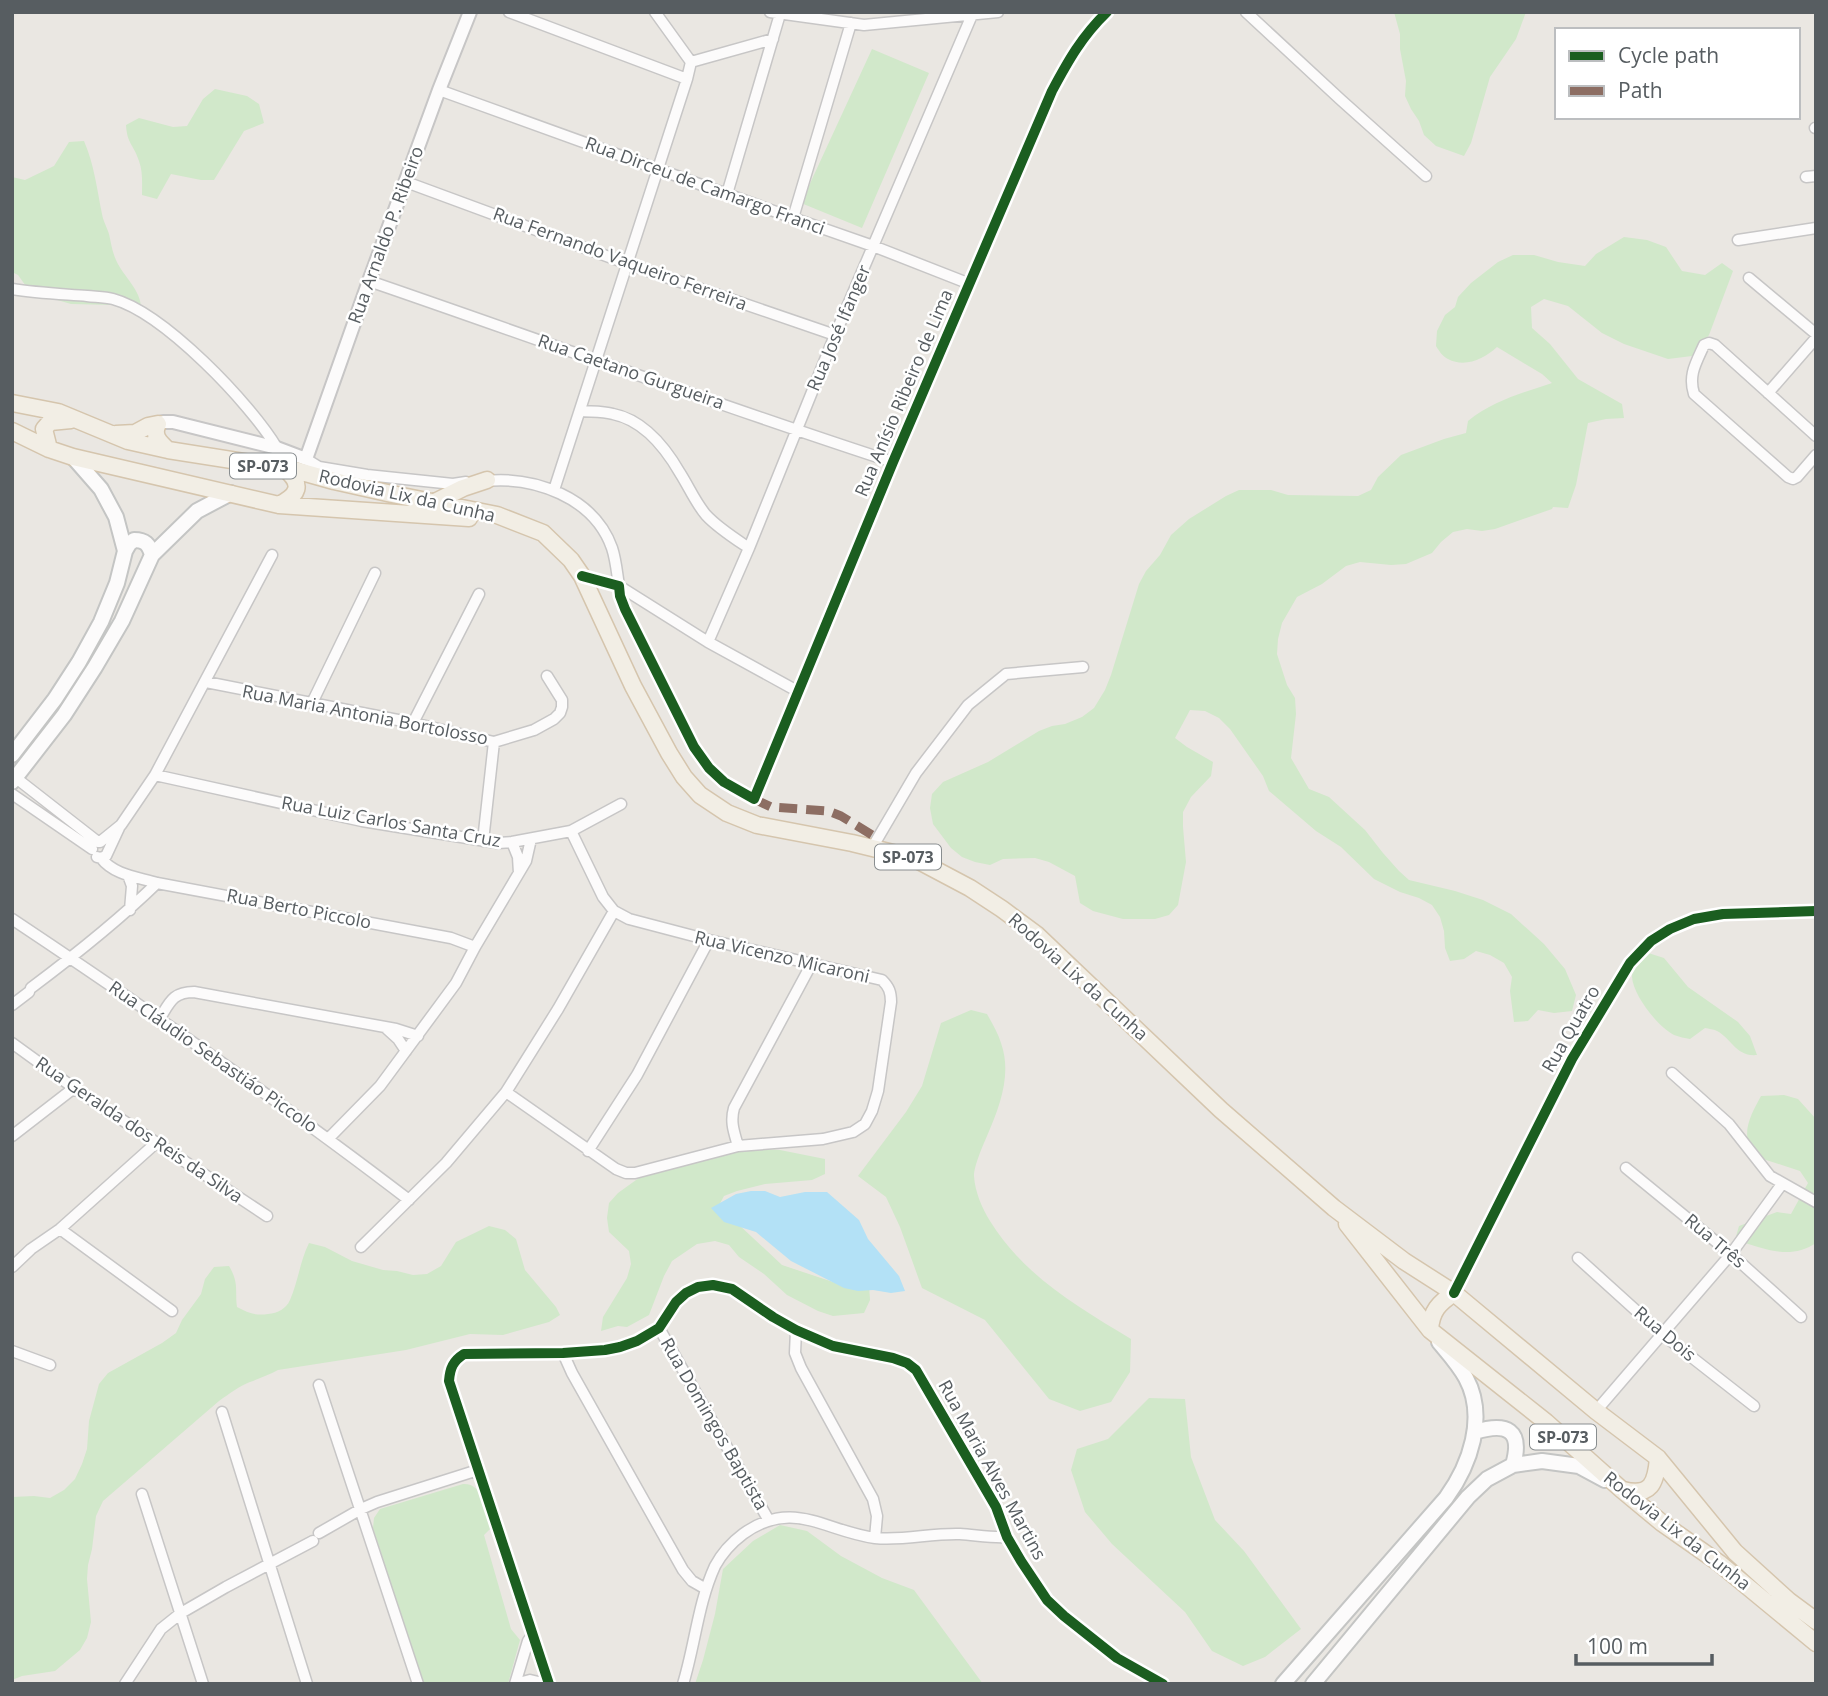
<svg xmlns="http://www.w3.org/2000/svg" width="1828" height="1696" viewBox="0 0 1828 1696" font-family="'Open Sans',sans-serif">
<rect width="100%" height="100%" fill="#eae7e2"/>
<path fill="#d1e8ca" d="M1394,12H1526L1516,39L1490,77L1471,143L1464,156L1436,146L1424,135L1419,121L1411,109L1405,96L1406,81L1400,49V34Z
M872,49L929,73L862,228L801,203Z
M215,89L247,96L259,104L264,123L244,131L214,180H201L171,174L157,199L142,195C142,184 143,172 139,161C134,145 127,144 126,125L139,118L173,127L187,126L203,99Z
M84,141C94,164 97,189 102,214C103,221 107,227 109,234C111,243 112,251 116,260C124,278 143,291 141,312L114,305L71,304L40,295L28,289L18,275L12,272V177L25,180L54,166L69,142Z
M1624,237L1647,240L1666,247L1682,271L1705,275L1722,263L1733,271L1709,335L1692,356L1668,359L1624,344L1602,333L1568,306L1544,299L1531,307L1532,328L1550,344L1578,379L1622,404L1624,418L1606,419L1588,423L1576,485L1568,508L1553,507L1552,509L1495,529L1482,531L1467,529L1453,532L1441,542L1432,553L1406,564L1391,565L1360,562L1346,566L1322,584L1297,597L1282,623L1278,639L1277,654L1287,685L1295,698L1296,714L1291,758L1309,789L1329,797L1365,830L1383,853L1399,871L1409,880L1455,891L1483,900L1511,914L1544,944L1565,969L1576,995L1572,1011L1554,1013L1538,1010L1528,1021L1514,1022L1510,991L1512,977L1504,963L1490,955L1476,951L1464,959L1450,961L1445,948L1444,931L1440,917L1432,905L1419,898L1400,892L1374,879L1341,847L1316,831L1269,791L1263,776L1230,729L1219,718L1205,711L1190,710L1175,738L1187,747L1213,762L1211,776L1191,797L1183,812V827L1186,862L1178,905L1169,915L1155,919H1123L1093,911L1080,903L1075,876L1049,862L1035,858L1003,859L990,865L975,862L962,857L951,848L933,824L930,808L932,794L943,782L988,762L1039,731L1052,726L1065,724L1082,717L1094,708L1105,690L1111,675L1139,584L1146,571L1160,555L1171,535L1189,519L1226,496L1239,490H1271L1288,495L1358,496L1371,490L1378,477L1401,455L1444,439L1466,433L1468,421C1493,401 1522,393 1552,383L1542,374L1497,347C1484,359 1465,368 1448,359C1443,357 1439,351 1436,346L1437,331L1445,315L1455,307L1458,297L1471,283L1498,262L1513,255H1534L1558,262L1585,266L1596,254Z
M1642,951L1664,958L1688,987L1738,1022L1750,1036L1757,1055C1736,1057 1731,1038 1717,1031C1713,1029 1709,1029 1705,1028L1690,1039C1685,1038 1679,1037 1674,1035C1658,1027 1633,995 1632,977C1632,967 1637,959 1642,951Z
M971,1010L987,1014C992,1023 998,1033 1001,1043C1012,1074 1000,1106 987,1136C983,1145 974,1166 974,1176C975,1192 982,1208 990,1221C1024,1276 1078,1307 1131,1339L1130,1372L1111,1402L1080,1411L1049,1399L985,1320L922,1288L900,1227L886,1197L858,1176L906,1112L922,1086L941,1023Z
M1784,1095L1798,1099L1816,1119V1243C1789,1261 1764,1248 1735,1240L1739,1226L1777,1212L1791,1214L1808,1183L1800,1171L1757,1157C1754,1153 1749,1146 1748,1141C1744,1126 1754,1109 1761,1096Z
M747,1148L780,1150L825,1159V1174L812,1180L765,1184L737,1191L724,1196L717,1209L737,1223L782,1265L839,1284L869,1285L870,1300L864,1313L833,1316L818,1311L787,1295L764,1274L739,1257L729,1245L715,1241L697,1244L672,1261L664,1276L649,1315L627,1327L618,1326L601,1331L603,1317L627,1278L631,1264L629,1251L609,1232L607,1218L609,1203L618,1193L643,1175L684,1164L716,1158L731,1151Z
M489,1226L505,1230L516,1239L525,1270L556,1307L560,1315L549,1322L503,1335L470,1334L406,1350L278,1370C269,1375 260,1378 250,1382C239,1386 229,1394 219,1401L103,1501L96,1516L92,1549L88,1565L87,1579L91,1622L87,1638L80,1650L55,1671L22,1676L12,1680V1497L34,1496L50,1498L64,1490L75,1479L82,1464L87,1449L89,1421L99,1384L108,1373L162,1343L176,1333L182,1320L201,1294L205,1279L214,1267L229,1266C239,1283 235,1289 237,1307C248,1313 256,1316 268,1314C278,1313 286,1309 290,1300C298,1282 300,1261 309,1243L325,1247L352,1261L383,1270L397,1271L413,1275L427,1274L441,1266L456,1242Z
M1149,1398L1185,1399L1191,1457L1215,1520L1244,1551L1301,1629L1265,1657L1243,1666L1212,1651L1185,1612L1112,1544L1085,1512L1071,1470L1077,1449L1108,1439Z
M463,1484C484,1483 486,1511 491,1528L484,1535L511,1629L520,1640L508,1684H423L373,1528L374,1518L380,1509Z
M780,1525L807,1531L841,1556L882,1578L914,1590L983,1684H695L703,1660L715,1614L723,1569L753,1541Z"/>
<path fill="#b3e1f6" d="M751,1191H765L780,1197L805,1192H827L859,1220L868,1239L899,1276L905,1291L891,1293L873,1290L858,1291L844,1288L791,1261L756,1232L724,1222L711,1208L736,1194Z"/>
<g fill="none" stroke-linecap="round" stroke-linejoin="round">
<defs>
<path id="minor" d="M509,12L687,79
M655,12L691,62
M770,12L864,25L998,12
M1246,12L1341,100L1426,176
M691,62L773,39
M439,90L793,218L873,246L970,284
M1815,128H1816
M1806,177L1816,176
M406,182L628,264L835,335
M727,194L780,14
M793,218L851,23
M1738,240L1816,228
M1749,278L1816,334
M369,281C544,341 717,405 893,462
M12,289C37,293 62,294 87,296C95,297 105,297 113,299C164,313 250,403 277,448
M1768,393L1816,338
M580,411C591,412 602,411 613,414C643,420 665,447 680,473C689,487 695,502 706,515C718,528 734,538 749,548
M1816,436L1715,345L1709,343L1704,345C1696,363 1688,375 1694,394L1788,477L1793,479L1797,477L1816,455
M306,459L319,467L367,475L453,484L466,482
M485,481C534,476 594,497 612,548C616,560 617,573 619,586L708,642L799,692
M554,490L687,79L691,62
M582,576L619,586L620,596L625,609L694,747L709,768L724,782L754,799L893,462L1052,91C1068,61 1082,36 1107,12
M708,642L749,548L835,335L972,15
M206,682L413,723L494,742L534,730L554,719L560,713L562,707V700L547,676
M312,703L375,573
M413,723L479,594
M155,775L362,821L498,843L512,842L571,831L621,804
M16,778L98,842
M12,794L92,849
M483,841L494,742
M100,842L121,825L155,775L272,555
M512,842L518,857L519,873
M872,848L916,773L968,705L1006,674L1083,667
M97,857L101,858L106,856L119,828
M101,858C114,875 137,877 157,883L451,938L475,947
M128,875L132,886L130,910
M12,919C147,1009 280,1101 409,1200
M31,988C75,955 118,921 157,883
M12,1005L29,992
M160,1018C170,1002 173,992 194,992L396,1029L418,1036
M387,1029L398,1039L406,1051
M12,1043L74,1088L267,1216
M1672,1073L1729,1124L1770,1176L1816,1202
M506,1092L616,1169L626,1173H635L738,1146L823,1139L853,1132L865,1124L872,1111L878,1091L891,1002C891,992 889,987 882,980L709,940L629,919L614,911L603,897L571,831
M12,1136L74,1088
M329,1138L380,1086L456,983L475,947L526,861L531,839
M738,1146C734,1132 730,1122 734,1108L812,963
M588,1151L637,1075L709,940
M1626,1168L1731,1254L1801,1317
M60,1229L172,1311
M361,1247L446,1163L506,1092L558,1009L614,911
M1578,1258L1662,1334L1754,1406
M12,1267L31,1249L60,1229L156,1143
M1454,1293L1572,1059L1630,963L1651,941L1670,929L1694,919L1723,914L1816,911
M659,1328L768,1519
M796,1330L795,1353L801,1368L873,1499L877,1516L875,1538
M12,1351L50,1365
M563,1353L572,1373L683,1570L692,1581L706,1589
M319,1385L418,1684
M1596,1411L1731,1254L1782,1184
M222,1412L307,1684
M142,1494L203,1684
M319,1533L361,1509L377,1502L478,1470
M125,1684L161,1629L181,1613L226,1587L313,1541
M515,1684L528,1641L533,1634
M515,1684L530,1680L547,1684
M549,1684L449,1381C450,1368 453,1361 464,1354L563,1353L605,1350L620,1347L637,1341L659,1328L676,1302L686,1293L698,1287L713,1285L732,1289L773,1317L796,1330L833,1346L893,1358L907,1363L916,1370L996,1507L1007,1537L1021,1561L1047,1600L1064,1616L1117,1658L1163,1684
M683,1684C695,1645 698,1603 715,1566C722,1553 731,1543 743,1534C793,1498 824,1531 875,1538C903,1541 931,1533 960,1534C976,1535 991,1538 1007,1537"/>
<path id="tertiary" d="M158,424L163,422H173L277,448L306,459L369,281L439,90L470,12"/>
<path id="secondary" d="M73,457L101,489L116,517L125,551
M152,555L197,511L231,493
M12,755L55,699L79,662L101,622L117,583L125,551L129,544L134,540C145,540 149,544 152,555L122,621L95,667L64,715L12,782
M1475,1432C1507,1422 1523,1430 1513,1465
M1283,1684L1446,1498C1470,1465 1487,1417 1466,1378C1459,1365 1449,1354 1439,1342
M1313,1684L1468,1497L1487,1479L1513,1465L1542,1461L1579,1466L1605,1480"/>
<path id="primary" d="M12,403L58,412L128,441L168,450L295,470L334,481L392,494L497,515L543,533L571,560L582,576L633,686L669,753L684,777L700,795L727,813L757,825L852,843L893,853L919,861L970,888L1002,909L1037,935L1221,1110L1334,1208L1404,1261L1454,1293L1596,1411L1658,1458L1735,1552L1789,1601L1816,1621
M12,431L49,449L73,457L279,505L469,518
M116,434L135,433L148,426L158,424C152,435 159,442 168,450
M49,449L44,429L50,422L71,420
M433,503L463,488L487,480
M279,505C298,495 304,485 285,469
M1347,1224L1430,1330L1546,1422L1621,1489L1662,1523L1719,1563L1816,1643
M1430,1330C1431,1311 1439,1303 1454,1293
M1623,1490C1651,1497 1656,1483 1658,1458"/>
</defs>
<use href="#minor" stroke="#c7c6c6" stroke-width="13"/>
<use href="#tertiary" stroke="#c7c6c6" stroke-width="16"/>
<use href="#secondary" stroke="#c4c5c4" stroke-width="18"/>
<use href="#primary" stroke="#d5c5ad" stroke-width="19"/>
<use href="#minor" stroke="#fcfbfb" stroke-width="10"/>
<use href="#tertiary" stroke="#fcfbfb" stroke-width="12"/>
<use href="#secondary" stroke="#fcfbfb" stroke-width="14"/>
<use href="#primary" stroke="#f2eee5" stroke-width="16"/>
<path stroke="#8d6e63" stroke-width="9" stroke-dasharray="18 9" stroke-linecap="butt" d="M754,799L771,807L828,811L841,816L877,838"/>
<defs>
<path id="cycleway" d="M582,576L619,586L620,596L625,609L694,747L709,768L724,782L754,799L893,462L1052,91C1068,61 1082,36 1107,12
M1454,1293L1572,1059L1630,963L1651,941L1670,929L1694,919L1723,914L1816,911
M549,1684L449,1381C450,1368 453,1361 464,1354L563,1353L605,1350L620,1347L637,1341L659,1328L676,1302L686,1293L698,1287L713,1285L732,1289L773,1317L796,1330L833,1346L893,1358L907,1363L916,1370L996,1507L1007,1537L1021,1561L1047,1600L1064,1616L1117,1658L1163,1684"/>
</defs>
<use href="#cycleway" stroke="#fff" stroke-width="15"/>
<use href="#cycleway" stroke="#1b5e20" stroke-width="10"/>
</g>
<g text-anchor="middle" stroke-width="5" stroke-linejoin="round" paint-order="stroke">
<g fill="#fff" stroke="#898e90" stroke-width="2">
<rect x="230" y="453.5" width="66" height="25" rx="5"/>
<rect x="875" y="844.5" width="66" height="25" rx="5"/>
<rect x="1530" y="1424.5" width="66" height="25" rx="5"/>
</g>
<g font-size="16" font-weight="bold" fill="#575d61">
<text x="263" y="472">SP-073</text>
<text x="908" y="863">SP-073</text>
<text x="1563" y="1443">SP-073</text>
</g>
<g font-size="18" fill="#575d61" stroke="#fff">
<text transform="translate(705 186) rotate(20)" y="6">Rua Dirceu de Camargo Franci</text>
<text transform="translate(386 235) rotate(-70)" y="6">Rua Arnaldo P. Ribeiro</text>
<text transform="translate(620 259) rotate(20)" y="6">Rua Fernando Vaqueiro Ferreira</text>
<text transform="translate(839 328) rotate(-67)" y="6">Rua José Ifanger</text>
<text transform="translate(631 372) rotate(19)" y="6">Rua Caetano Gurgueira</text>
<text transform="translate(904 393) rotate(-67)" y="6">Rua Anísio Ribeiro de Lima</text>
<text transform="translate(407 496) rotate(13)" y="6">Rodovia Lix da Cunha</text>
<text transform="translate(365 715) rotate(11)" y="6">Rua Maria Antonia Bortolosso</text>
<text transform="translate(391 822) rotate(10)" y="6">Rua Luiz Carlos Santa Cruz</text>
<text transform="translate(299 909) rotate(11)" y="6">Rua Berto Piccolo</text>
<text transform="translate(782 957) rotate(13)" y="6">Rua Vicenzo Micaroni</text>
<text transform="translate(1078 977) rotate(42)" y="6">Rodovia Lix da Cunha</text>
<text transform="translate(1571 1029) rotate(-60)" y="6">Rua Quatro</text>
<text transform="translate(213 1057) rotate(35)" y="6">Rua Cláudio Sebastiáo Piccolo</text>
<text transform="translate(139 1130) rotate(34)" y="6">Rua Geralda dos Reis da Silva</text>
<text transform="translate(1715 1241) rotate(40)" y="6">Rua Três</text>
<text transform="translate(1665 1334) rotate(40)" y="6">Rua Dois</text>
<text transform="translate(714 1424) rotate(60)" y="6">Rua Domingos Baptista</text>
<text transform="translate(992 1470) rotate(61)" y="6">Rua Maria Alves Martins</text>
<text transform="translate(1677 1531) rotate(38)" y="6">Rodovia Lix da Cunha</text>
</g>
</g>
<rect width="1828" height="1696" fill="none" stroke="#575d61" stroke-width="28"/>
<rect x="1555" y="28" width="245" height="91" fill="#ffffff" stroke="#bcbec0" stroke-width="2"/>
<rect x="1569" y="51" width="35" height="10" fill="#1b5e20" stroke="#bcbec0" stroke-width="2"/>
<text x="1618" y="63" font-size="21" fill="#575d61">Cycle path</text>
<rect x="1569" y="86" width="35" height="10" fill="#8d6e63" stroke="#bcbec0" stroke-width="2"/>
<text x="1618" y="98" font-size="21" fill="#575d61">Path</text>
<path d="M1576 1654v10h136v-10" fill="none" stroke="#575d61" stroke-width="3.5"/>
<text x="1587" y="1654" font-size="21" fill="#575d61" stroke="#ffffff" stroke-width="5" paint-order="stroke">100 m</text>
</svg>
